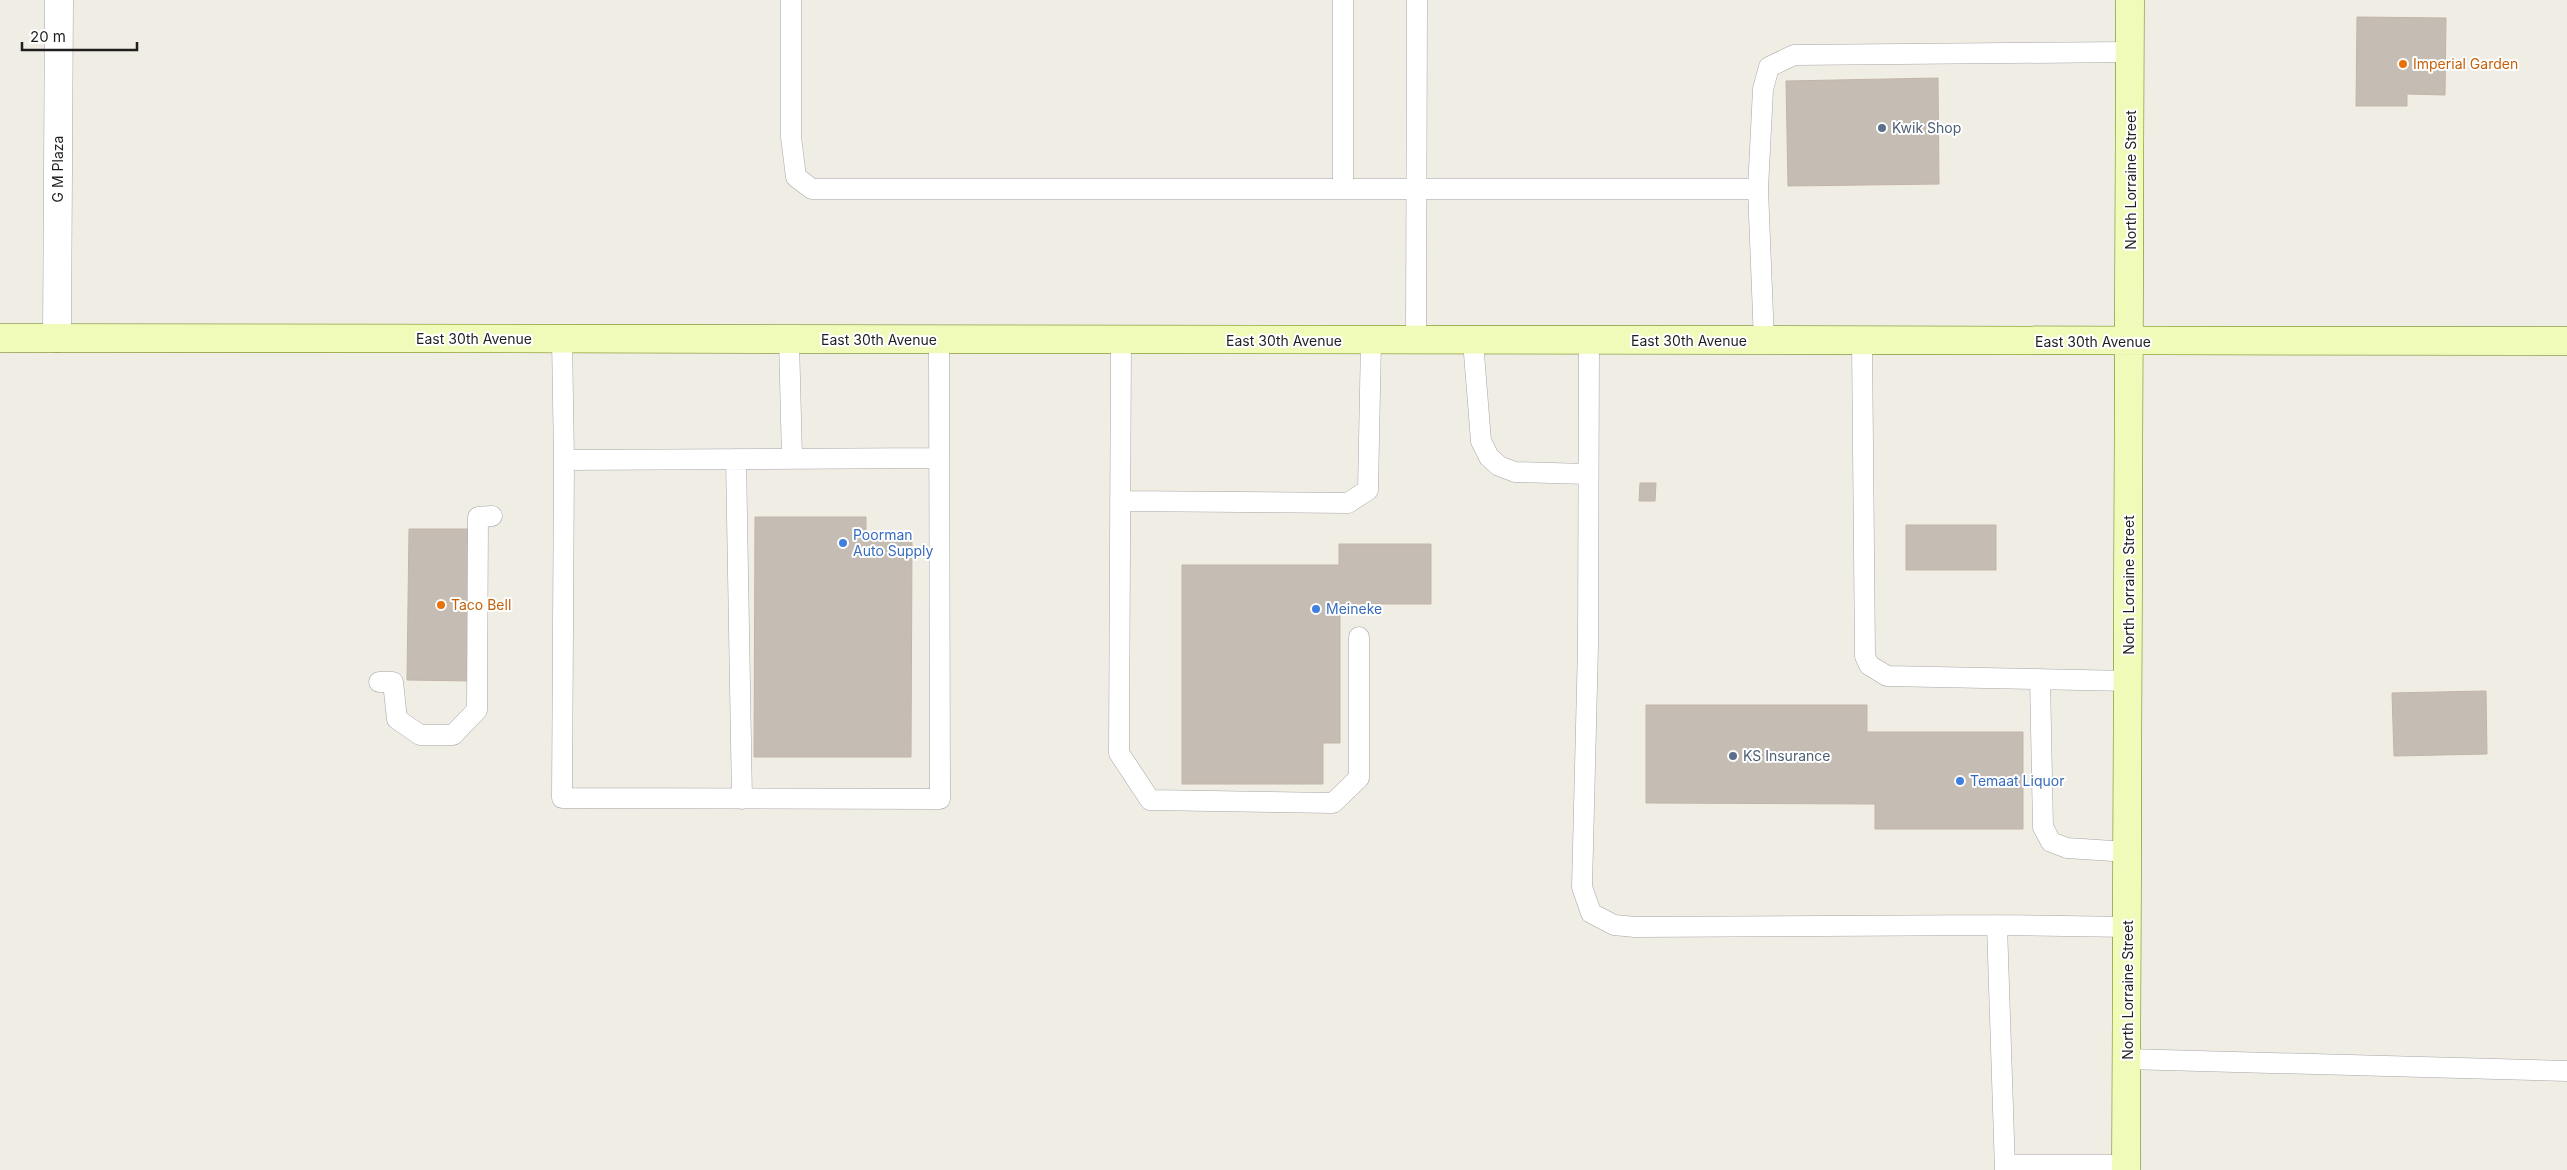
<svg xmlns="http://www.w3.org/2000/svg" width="2567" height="1170" viewBox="0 0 2567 1170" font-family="Inter,sans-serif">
<rect width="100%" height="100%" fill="#f0ede5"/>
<path fill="#c5bdb4" stroke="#c2b5a7" d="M2357,17L2446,18L2445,95L2407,94V106H2356Z
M1938,78L1939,184L1788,186L1786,81Z
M1640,483H1656L1655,501H1639Z
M755,517H866V540H912L911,757H754Z
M1906,525H1996V570H1906Z
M409,529H475L473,681L407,680Z
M1339,544H1431V604H1340V743H1323V784H1182V565H1339Z
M2486,691L2487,754L2394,756L2392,693Z
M1646,705H1867V732H2023V829H1875V804L1646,803Z"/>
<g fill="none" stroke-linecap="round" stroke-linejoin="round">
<defs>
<path id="lane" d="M791,0V137L796,177L812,189H1758L1764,341
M1343,188V0
M1758,189L1763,89L1769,67L1794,55L2130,52
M562,339L564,460L562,798L940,799L939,340
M789,340L792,458
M1121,340L1119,753L1150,800L1333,803L1359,778V637
M1416,341L1417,0
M1473,341L1481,441L1489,457L1499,466L1515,472L1588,474
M1589,341L1588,646L1582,887L1591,913L1614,925L1635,927L1997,925L2128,927
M1862,342L1865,656L1869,665L1887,676L2129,681
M736,459L742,799
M564,460L939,458
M1120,501L1348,503L1368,490L1371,341
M2040,679L2043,827L2051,842L2067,848L2128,852
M379,682H393L397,719L420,735H453L477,710L478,517L492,516
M1997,925L2005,1170
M2127,1059L2567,1071
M2005,1165H2126"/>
<path id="street" d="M57,338L59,0"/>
<path id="secondary" d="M0,338L2567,341
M2126,1170L2130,0"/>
</defs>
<use href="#lane" stroke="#a6a6a6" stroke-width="21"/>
<use href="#street" stroke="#a6a6a6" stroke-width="29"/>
<use href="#secondary" stroke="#627903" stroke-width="29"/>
<use href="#lane" stroke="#fff" stroke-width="20"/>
<use href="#street" stroke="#fff" stroke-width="28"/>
<use href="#secondary" stroke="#f1fbb9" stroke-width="28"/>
</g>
<g fill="#e8710a" stroke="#fff" stroke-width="2">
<circle cx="2403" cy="64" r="5"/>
<circle cx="441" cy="605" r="5"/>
</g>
<g fill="#5c6f8a" stroke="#fff" stroke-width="2">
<circle cx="1882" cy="128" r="5"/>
<circle cx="1733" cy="756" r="5"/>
</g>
<g fill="#3f7fe0" stroke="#fff" stroke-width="2">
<circle cx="843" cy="543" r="5"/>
<circle cx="1316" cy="609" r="5"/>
<circle cx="1960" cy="781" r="5"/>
</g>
<g text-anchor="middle" stroke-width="4" stroke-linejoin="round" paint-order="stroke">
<g font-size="14" fill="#c56008" stroke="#fff" text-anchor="start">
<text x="2413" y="69">Imperial Garden</text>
<text x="451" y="610">Taco Bell</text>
</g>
<g font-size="14" fill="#4e5e75" stroke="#fff" text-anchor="start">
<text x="1892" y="133">Kwik Shop</text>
<text x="1743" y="761">KS Insurance</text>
</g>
<g font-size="14" fill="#1f1f1f" stroke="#fff">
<text transform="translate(58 169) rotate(-90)" y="5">G M Plaza</text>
<text transform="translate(2131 180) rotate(-90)" y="5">North Lorraine Street</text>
<text x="474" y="344">East 30th Avenue</text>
<text x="879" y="345">East 30th Avenue</text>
<text x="1284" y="346">East 30th Avenue</text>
<text x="1689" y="346">East 30th Avenue</text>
<text x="2093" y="347">East 30th Avenue</text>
<text transform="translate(2129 585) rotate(-90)" y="5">North Lorraine Street</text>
<text transform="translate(2128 990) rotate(-90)" y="5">North Lorraine Street</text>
</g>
<g font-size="14" fill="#366cbe" stroke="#fff" text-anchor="start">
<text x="853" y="540">Poorman<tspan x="853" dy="16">Auto Supply</tspan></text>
<text x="1326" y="614">Meineke</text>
<text x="1970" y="786">Temaat Liquor</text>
</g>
</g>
<path d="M22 42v8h115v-8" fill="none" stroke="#1f1f1f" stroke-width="2.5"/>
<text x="30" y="42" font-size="15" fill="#1f1f1f" stroke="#ffffff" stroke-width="4" paint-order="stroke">20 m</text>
</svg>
